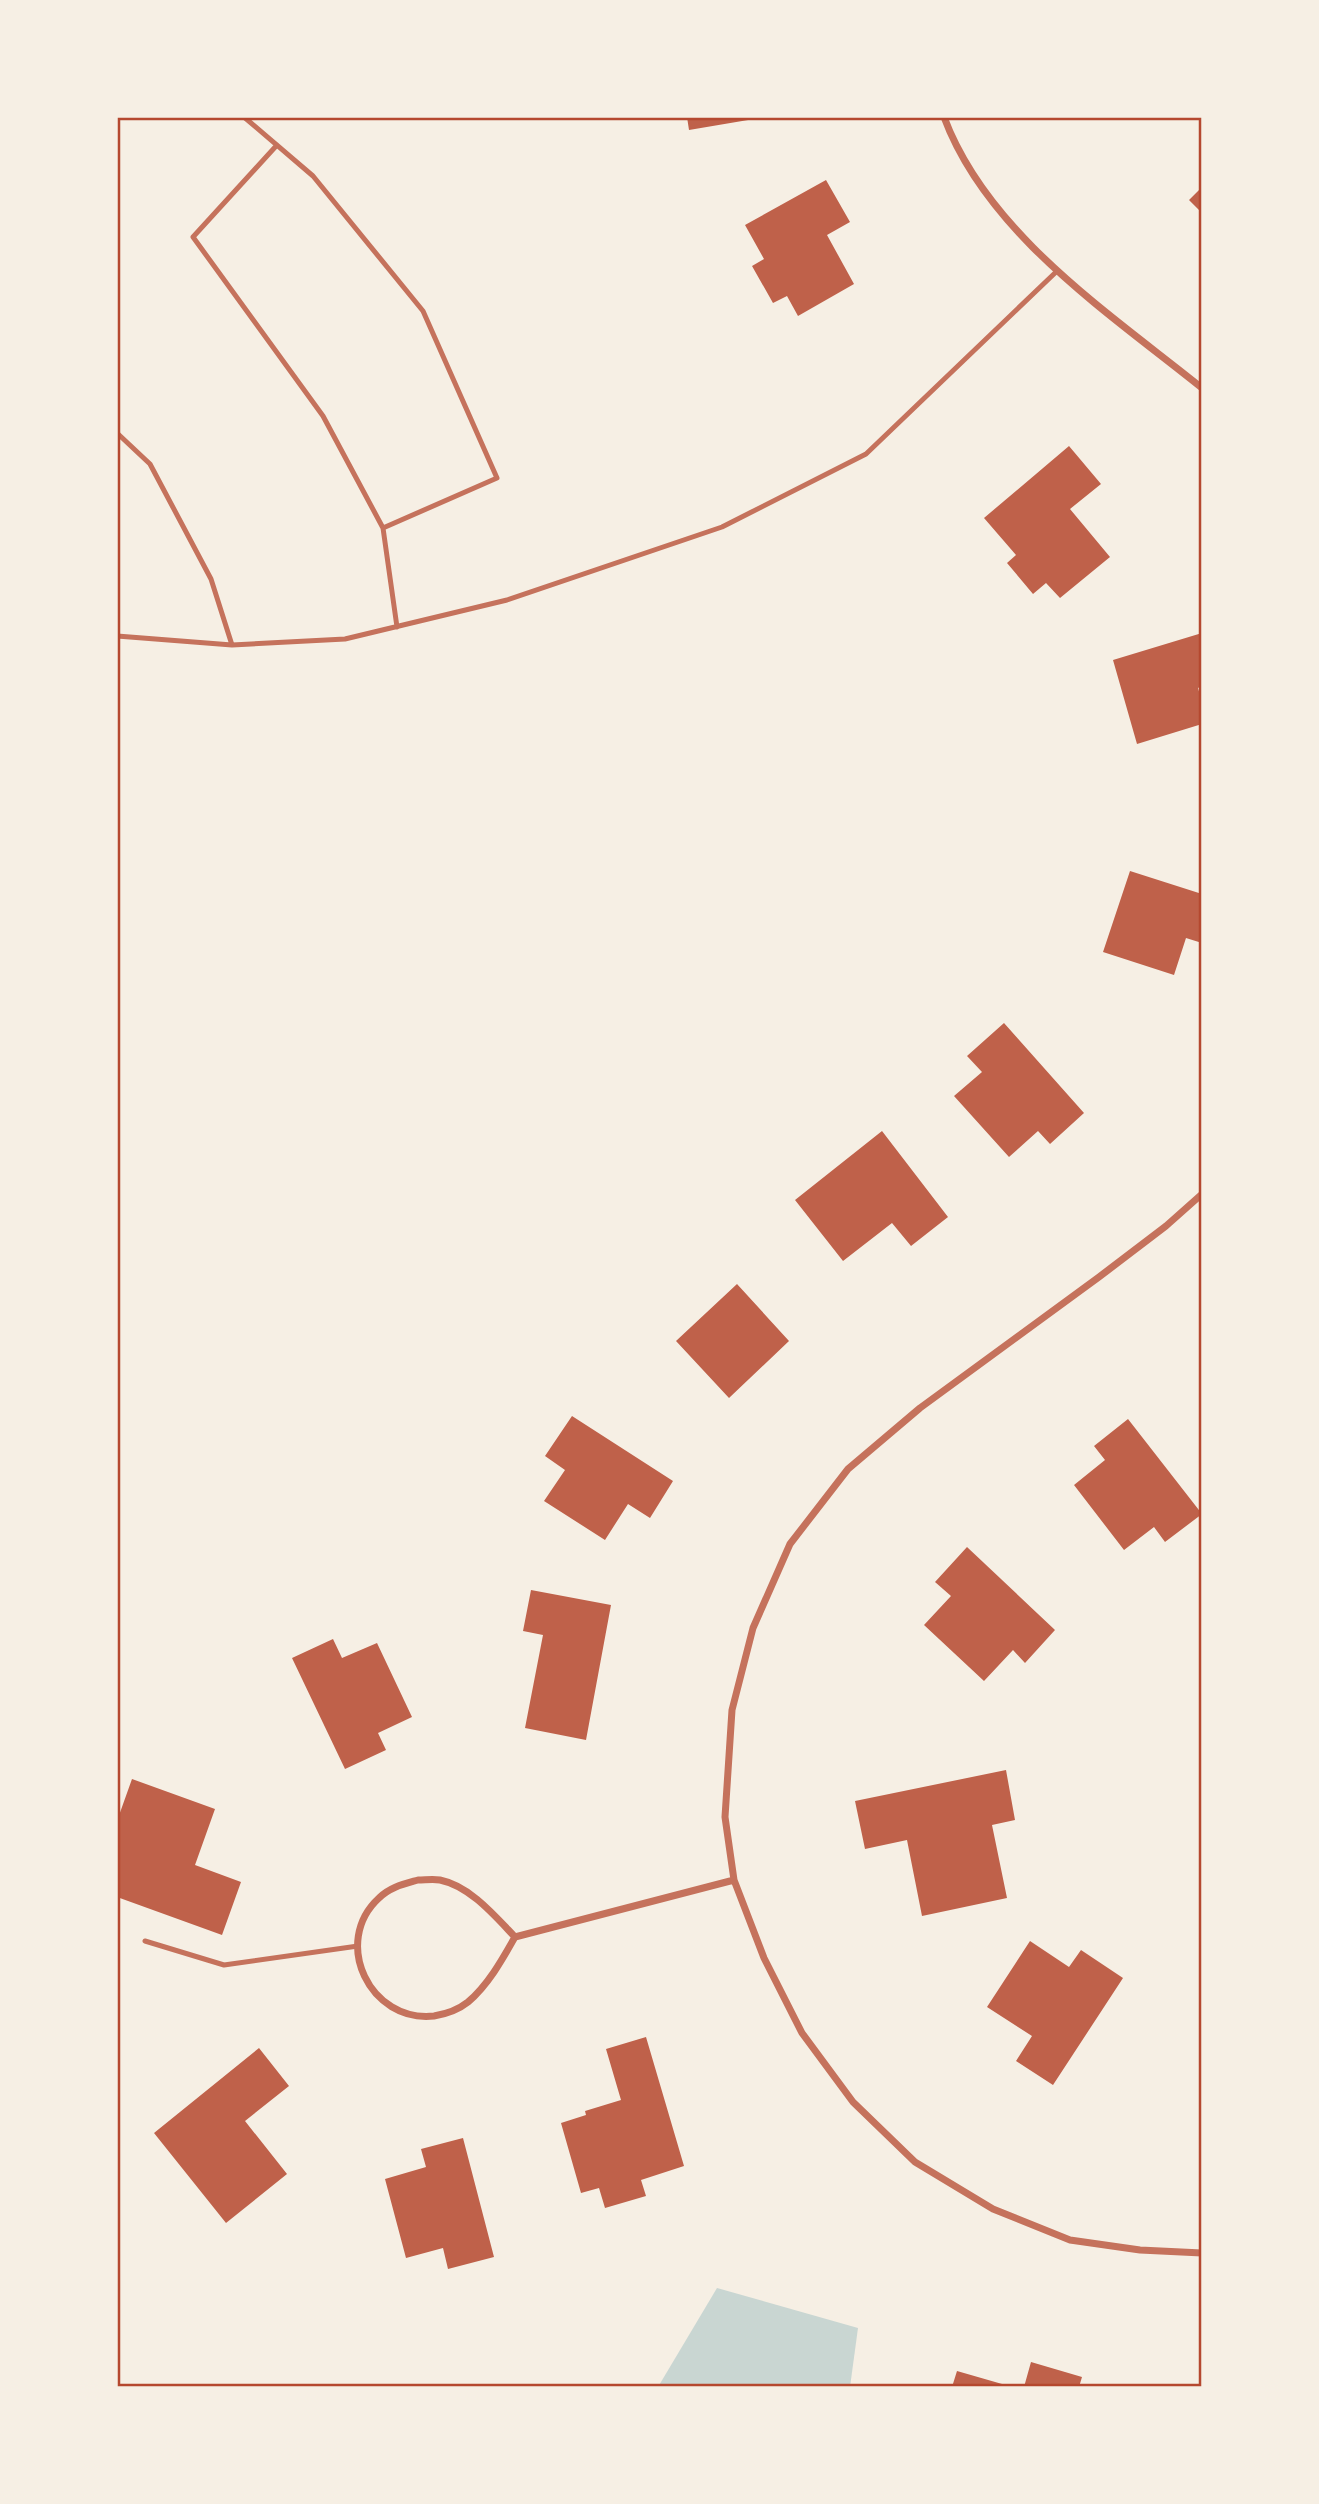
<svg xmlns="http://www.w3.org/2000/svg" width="1319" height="2504" viewBox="0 0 1319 2504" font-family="Lora,serif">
<rect width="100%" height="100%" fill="#f6efe4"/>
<path fill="#c9d6d2" d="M717,2288L858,2328L850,2387H658Z"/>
<path fill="#bf614a" d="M687,117H754V119L689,130Z
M826,180L850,222L827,235L854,284L798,316L787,296L773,303L752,266L764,259L745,225Z
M1202,187V213L1189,200Z
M1069,446L1101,484L1070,509L1110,557L1060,598L1046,583L1033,594L1007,563L1016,555L984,518Z
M1202,633V686L1198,688L1202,702V724L1137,744L1113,660Z
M1130,871L1202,894V943L1186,938L1174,975L1103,952Z
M1004,1023L1084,1113L1050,1144L1038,1131L1009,1157L954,1096L982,1072L967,1056Z
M882,1131L948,1217L911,1246L892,1223L843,1261L795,1200Z
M737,1284L789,1341L729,1398L676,1341Z
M572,1416L673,1481L650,1518L628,1504L605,1540L544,1501L565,1470L545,1456Z
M1128,1419L1202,1514L1165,1542L1154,1527L1124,1550L1074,1485L1105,1460L1094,1446Z
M967,1547L1055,1630L1025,1663L1013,1650L984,1681L924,1625L951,1596L935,1582Z
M531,1590L611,1605L586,1740L525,1728L543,1635L523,1631Z
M333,1639L342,1658L377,1643L412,1717L378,1733L386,1750L345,1769L292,1658Z
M1006,1770L1015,1820L992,1825L1007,1898L922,1916L907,1840L865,1849L855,1801Z
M132,1779L215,1809L195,1865L241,1882L222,1935L117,1897V1821Z
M1030,1941L1069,1967L1081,1950L1123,1978L1053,2085L1016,2061L1032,2036L987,2007Z
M646,2037L684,2166L641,2180L646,2196L605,2208L599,2188L581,2193L561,2123L586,2115L585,2111L621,2100L606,2049Z
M259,2048L289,2086L245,2121L287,2174L226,2223L154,2133Z
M463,2138L494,2257L448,2269L443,2248L406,2258L385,2179L426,2167L421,2149Z
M1031,2362L1082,2377L1079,2387H1024Z
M957,2371L1009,2386V2387H952Z"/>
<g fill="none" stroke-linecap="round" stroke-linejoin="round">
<path stroke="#c5725c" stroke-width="5" d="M244,117L313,176L423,311L497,478L383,528L397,627
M277,145L193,237L323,416L383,528
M117,433L150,464L211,579L232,645
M117,636L232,645L345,639L507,600L722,527L866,454L1056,272
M145,1941L224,1965L358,1946"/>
<path stroke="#c5725c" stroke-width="7" d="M944,117C987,233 1109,313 1202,388
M1202,1194L1166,1226L1099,1277L920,1408L848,1469L790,1544L753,1628L732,1710L725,1817L734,1880L764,1958L802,2033L853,2102L915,2162L993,2209L1070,2240L1140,2250L1202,2253
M418,1880C425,1880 433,1879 440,1880C470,1886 495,1916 515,1937C502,1960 488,1985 468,2002C458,2010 446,2014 434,2016C370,2023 331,1942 379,1898C390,1887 404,1884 418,1880Z
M515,1937L734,1880"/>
</g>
<rect width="1319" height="2504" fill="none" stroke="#f6efe4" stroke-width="238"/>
<rect x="119" y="119" width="1081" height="2266" fill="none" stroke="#b5482f" stroke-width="2.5"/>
</svg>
